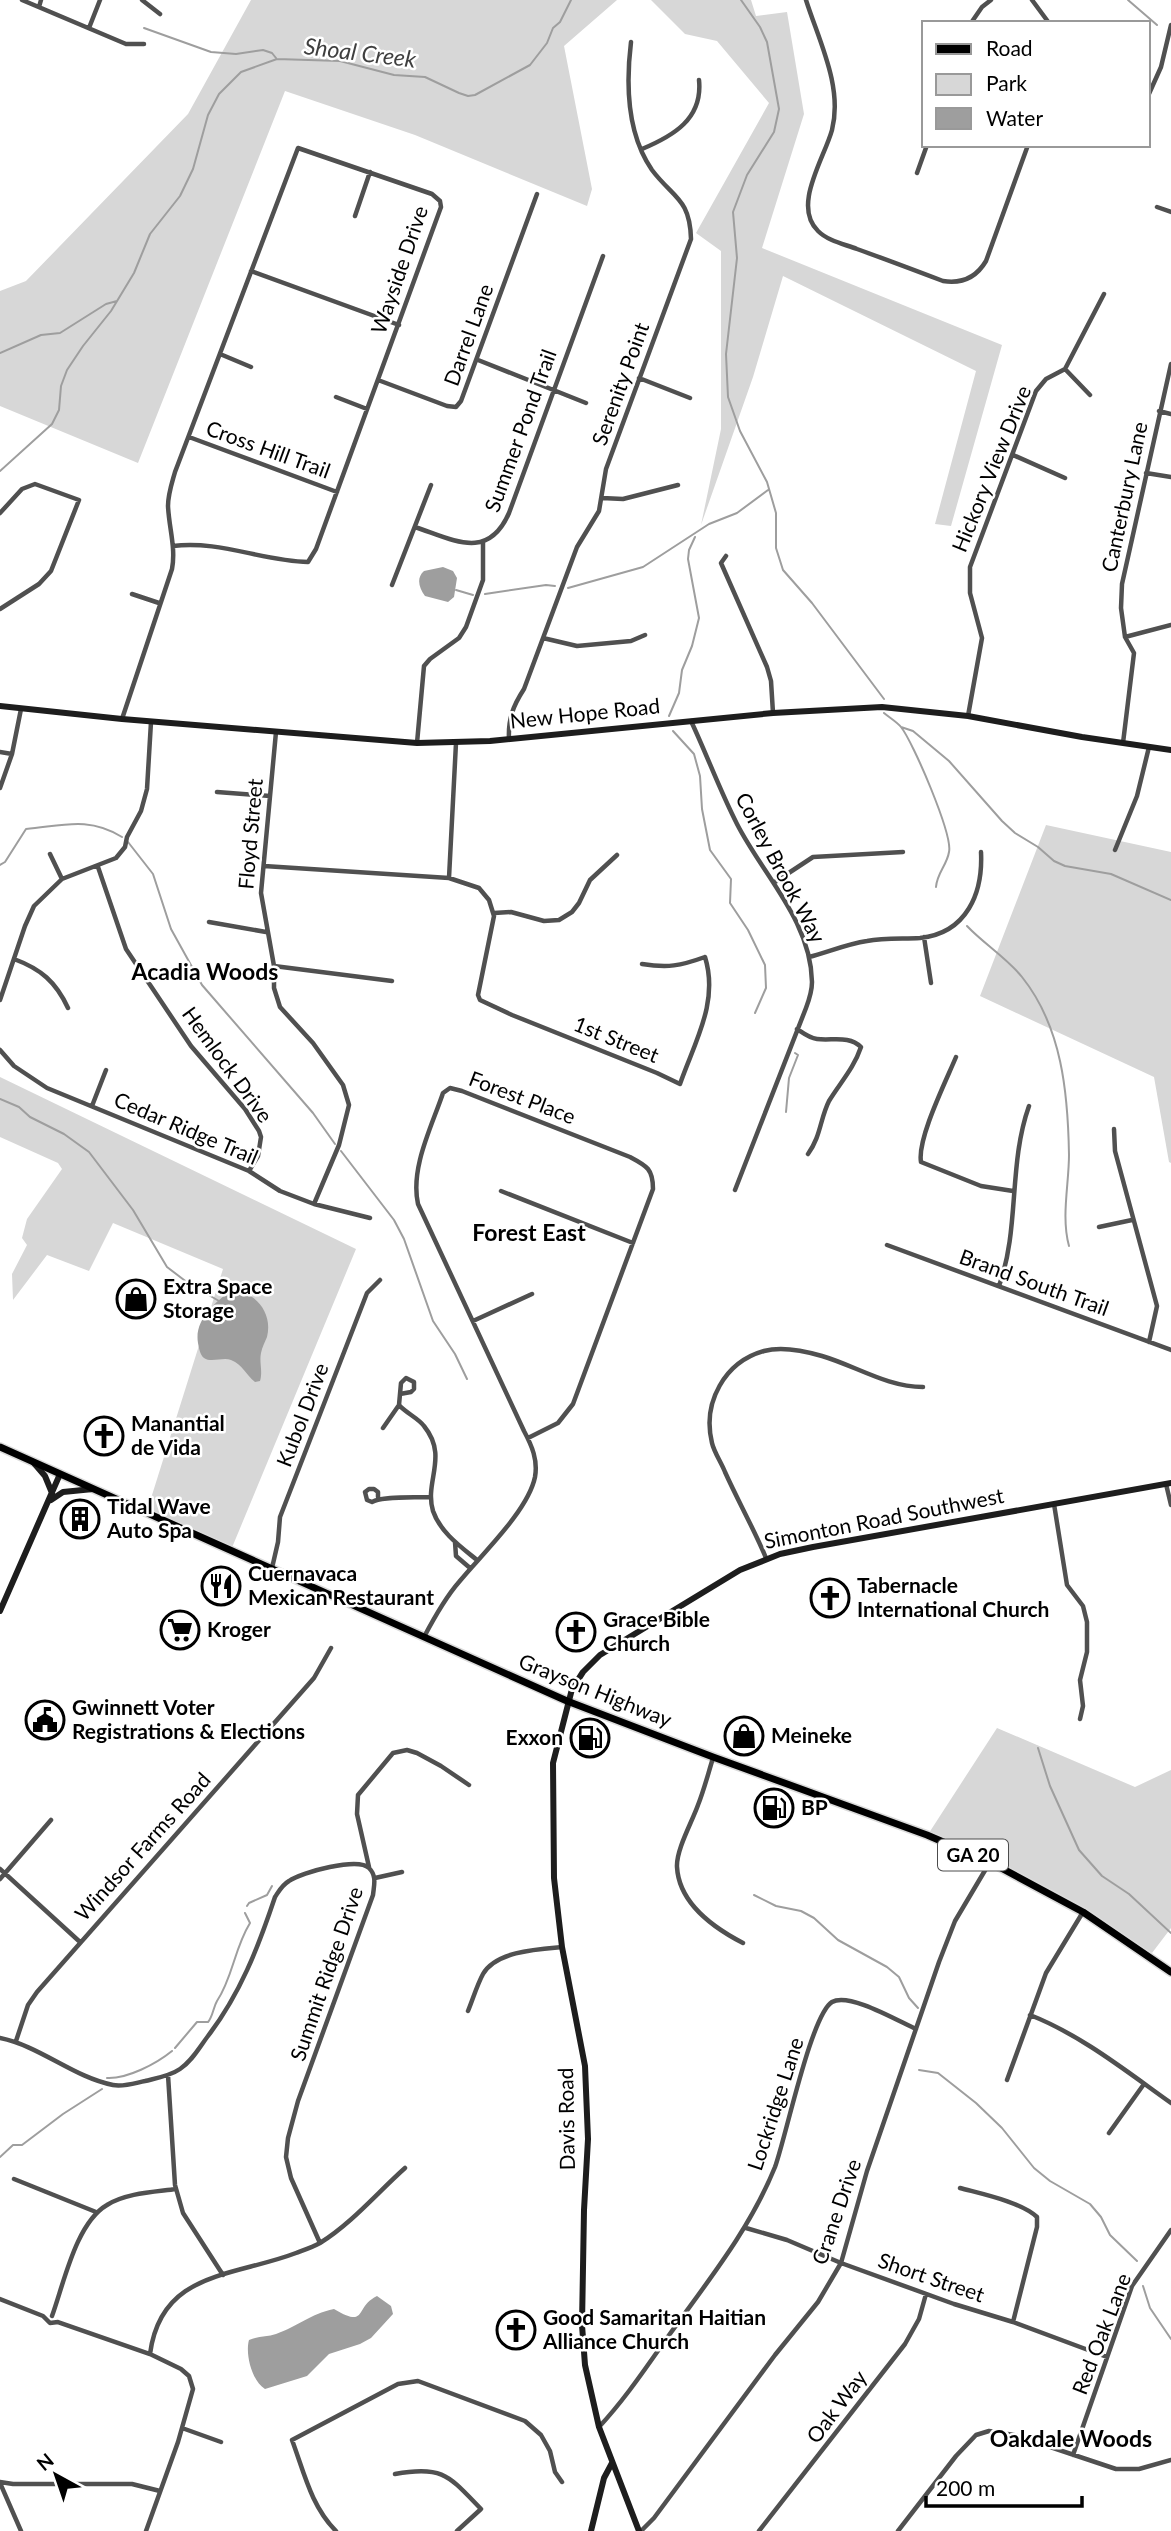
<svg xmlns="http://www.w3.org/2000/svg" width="1171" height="2531" viewBox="0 0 1171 2531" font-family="Lato,sans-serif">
<rect width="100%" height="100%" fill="#fff"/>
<path fill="#d7d7d7" d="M251,0H617L564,46L592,189L587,206L415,135L285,91L138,463L0,406V291L26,281L188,114Z
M651,0H751L756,16L787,12L804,114L762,248L1002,345L951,526L935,524L976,371L783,276L753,377L701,525L721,429V251L696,233L769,103L717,41L685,34Z
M1046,825L1171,852V1163L1169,1162L1154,1077L980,996Z
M0,1077L356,1249L231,1550L147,1511L223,1269L113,1223L89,1271L47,1255L13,1300L12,1274L27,1245L22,1238L27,1219L62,1169L58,1163L0,1137Z
M997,1728L1135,1787L1171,1770V1928L1152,1953L982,1856L927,1836Z"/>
<path fill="#9e9e9e" d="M443,567L453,571L457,578L454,597L448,602L425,596C419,588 416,578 424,571Z
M232,1290C256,1292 273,1313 267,1337C265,1342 262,1347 261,1353C259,1362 263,1371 260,1381L255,1382C246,1375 243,1365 231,1360C223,1357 211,1363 204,1358C200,1355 199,1348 198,1343C194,1320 215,1302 232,1290Z
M377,2296L391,2306L393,2314L371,2338L360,2344L329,2354L307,2376L265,2389C252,2381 245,2354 249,2340C258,2336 267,2337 276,2334C297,2327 310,2314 334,2309C368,2329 354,2307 377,2296Z"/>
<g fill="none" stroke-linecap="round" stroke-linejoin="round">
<path stroke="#9e9e9e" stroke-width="2" d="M741,0L760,27L767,42L779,109L774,132L747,175L733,212L737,258L726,354L728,397L740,431L767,482L776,513V548L783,570L812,603L884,699
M1128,0L1157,25
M144,28L211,52L236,54L263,50L272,53L276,58
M0,353L41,335L60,333L106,304L117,301
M0,471L52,424L59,410L61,386L67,370L83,346L111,311L134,273L150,234L180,196L193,169L208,115L219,94L241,72L277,59L340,61L394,75L425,77L459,93L468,96L475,95L530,65L547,43L553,28L560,22L571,0
M568,588L643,567L709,524L737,513L768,490
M456,590L473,595
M485,594L546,585L555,586
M884,713C890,718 897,722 901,727C913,742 953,835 949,852C947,865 937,873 936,887
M669,716L679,693L682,670L692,646L699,618L688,559L689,550L695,537
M901,727L913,731L949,761L1002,821L1015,833L1038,847L1054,861L1065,866L1111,874L1171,900
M673,731L694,754L700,776L702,809L710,850L731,879L730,903L748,930L765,965L766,988L755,1013
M128,842L153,874L171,929L202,985L313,1113L335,1144
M0,865L5,862L26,829C62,826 88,816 122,837
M967,926C984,944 1007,958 1022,977C1062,1027 1068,1093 1069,1155C1069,1184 1061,1217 1069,1246
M0,1099L19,1107L30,1117L64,1134L89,1152L133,1210L167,1267L188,1283L219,1301
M786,1112L789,1078L798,1055L795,1053
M341,1151L394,1220L404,1239L433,1321L455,1354L467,1379
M1038,1748L1050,1786L1079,1850L1102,1876L1129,1894L1171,1933
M754,1895L776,1906L801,1911L814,1918L838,1940L887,1967L899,1977L909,1998L918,2008
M247,1906L249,1903L267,1895L272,1886
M175,2048L197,2022H208C213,2016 213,2008 217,2001C233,1977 234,1949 250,1923L245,1913
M919,2070L938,2073L976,2103L1002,2128L1034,2168L1050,2181L1090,2204L1101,2217L1110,2235L1137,2261
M107,2078C127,2079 156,2064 172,2051
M0,2157L13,2145H22L63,2114L102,2089
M1143,2286L1150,2308L1171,2339"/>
<defs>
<path id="primary" d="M0,1447L567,1701L713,1757L927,1835L990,1862L1083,1912L1171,1972"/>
</defs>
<use href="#primary" stroke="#dbdbdb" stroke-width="10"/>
<path stroke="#505050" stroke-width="4.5" d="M22,0L126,44H144
M142,0L160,14
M806,0C819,41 843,87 832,130C824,159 792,206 818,231C828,241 844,244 857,249C885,259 914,270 943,281C962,284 976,278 986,261L1028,145
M1032,0L1049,23
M39,7L41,0
M971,23L982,7L991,0
M89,28L100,0
M1148,96L1161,67L1171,25
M642,149C673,136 703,119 699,80
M917,173L927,145
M1157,207L1171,212
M355,216L370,172
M251,271L399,325
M220,354L251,367
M478,360L586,403
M1065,369L1090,395
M639,378L690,398
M378,380L447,406L456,407L461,401L537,194
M336,397L367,409
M1159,411L1171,414
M189,437L337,492
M1013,455L1065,478
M1146,473L1171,477
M602,498L623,499L678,485
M0,513L22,489L35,484L79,500L51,571L39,584L0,609
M415,527C454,540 488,561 509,513L603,256
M726,556L721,563L767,667L771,681L773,713
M392,585L431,485
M132,594L159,603
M1125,637L1171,625
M543,638L577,646L631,641L645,635
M968,716L982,638L970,593V567L1036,391L1046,379L1065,369L1104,294
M122,719L172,569C176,548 169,528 168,506C168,494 172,483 175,472L298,148L432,194L440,201L441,207L316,549L308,562C262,561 219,540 173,546
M691,721C707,755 720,791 737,824C763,875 811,921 812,982C812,991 809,1000 806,1008L735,1190
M276,732L261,893L274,966V988L280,1007L313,1043L343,1085L349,1105L339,1145L314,1204
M509,739C508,719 513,706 524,689L577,547L599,511L606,469L691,239C690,198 673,198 652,170C627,134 626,83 631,42
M417,743L424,666L430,659L459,638L466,627L483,580V543
M1123,743L1134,653L1125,637L1121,608L1122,584L1171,364
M0,752L12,754
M0,788L12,754L21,709
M217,792L270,796
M1115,850L1137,796L1149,747
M50,854L62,879
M264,866L449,878L479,888L489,900L494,916L478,995L480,1000L512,1015L657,1073L680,1084C695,1041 719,1002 705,957C680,966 668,968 642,964
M98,867L126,949L191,1046L245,1109L259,1131L261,1137L258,1156L249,1171
M449,878L456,743
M775,882L813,857L903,852
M494,913L511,912L544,921L559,920L572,912L579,903L590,880L617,855
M209,922L266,932
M924,937L931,983
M809,957C828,952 847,944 867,941C884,938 903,939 920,938C967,933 983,893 981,852
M14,959C41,969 56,982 68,1008
M274,966L392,981
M0,1000L25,926L34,906L62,879L116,858L125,847L127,837L141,811L147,789L151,722
M797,1029C803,1033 809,1038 817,1039C832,1041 849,1035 861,1047C854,1068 840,1083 829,1101C820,1119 821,1136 808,1154
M0,1050L14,1066L47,1088L249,1171L280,1191L314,1204L370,1218
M956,1057C946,1081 917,1139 921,1162L981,1186L1013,1191
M92,1106L106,1070
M1114,1129L1115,1151L1157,1306L1149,1342
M501,1191L633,1243
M1099,1227L1132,1220
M887,1245L1171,1350
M999,1286C1020,1228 1008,1165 1029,1106
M473,1321L532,1294
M406,1378L414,1382V1389L411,1392L400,1394L401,1383Z
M399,1405C406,1413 418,1418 424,1426C449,1457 424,1481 433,1511C440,1532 461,1547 477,1560
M383,1428L399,1405L400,1394
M1166,1484L1171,1505
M378,1497V1492L374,1489H369L365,1492L367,1500L372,1502C383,1496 414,1498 431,1497
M1054,1504L1067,1585L1083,1606L1087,1622V1652L1080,1680L1083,1706L1080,1719
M455,1542L456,1556L470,1568
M766,1558C754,1529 738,1501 725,1472C721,1462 714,1452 712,1443C702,1402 725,1362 764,1351C782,1346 805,1351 822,1356C856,1366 887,1387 923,1387
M272,1568L278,1542L280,1517L367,1293L380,1280
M424,1637C434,1618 445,1598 459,1582C481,1555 528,1511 535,1477C538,1460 532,1446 524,1431L418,1204C410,1168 432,1126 443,1093L450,1088L462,1091L630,1157C647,1166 653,1169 653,1189L573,1404L558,1423L528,1438
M713,1758C708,1774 704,1790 698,1805C692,1822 676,1850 677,1867C679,1903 714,1928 743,1943
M369,1867L357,1814L358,1795L393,1753L407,1750L417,1753L441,1766L469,1785
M0,1869L80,1942
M375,1878L402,1872
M0,1879L51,1820
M468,2011C473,1999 477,1985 483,1974C496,1951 539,1949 562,1947
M1030,2015C1081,2035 1126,2071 1171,2103
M0,2038C40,2046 73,2077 113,2085C124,2087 135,2083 145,2081C157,2078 170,2076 180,2069C192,2061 199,2048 208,2036C240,1994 258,1948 275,1897C279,1891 282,1885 289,1881C302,1872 358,1857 369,1868C377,1876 374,1885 373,1895L298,2101L288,2138L286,2157L291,2178L320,2243
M16,2041L28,2005L37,1992L314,1678L331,1648
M168,2075L175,2185L183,2213L223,2275
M1007,2080L1046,1973L1083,1912
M1109,2133L1144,2084
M14,2179L96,2212
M960,2188C982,2194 1021,2202 1037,2217V2227L1013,2322
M746,2228L787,2240L841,2263L954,2304L1013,2322L1107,2357
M0,2299L43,2316L50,2323L58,2322L150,2354L181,2369L189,2376L193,2389L178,2442L146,2531
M52,2316C64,2283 76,2223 107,2205C126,2193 154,2192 176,2189
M150,2354C161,2271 233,2277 296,2253C304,2250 313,2247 320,2243C352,2223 377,2193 405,2168
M599,2427C625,2399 645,2369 667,2338C707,2282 749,2231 775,2167C786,2137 811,2015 832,2002C849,1992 898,2021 916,2029
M182,2428L221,2442
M1073,2455L1132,2286L1171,2230
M395,2474C443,2465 449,2476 481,2509L457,2531
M0,2482L13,2484H132L160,2491
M0,2483L21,2531
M336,2531C311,2506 304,2472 292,2440L398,2384L418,2381L525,2421L541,2435L550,2451L555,2472L562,2482
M641,2531L654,2518L775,2355L818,2302L841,2263L867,2171L939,1962L955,1921L990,1862
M759,2531L905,2344L919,2319L926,2294
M898,2531L956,2456L976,2435L989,2431L1014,2435L1116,2469H1139L1171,2460"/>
<path stroke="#1d1d1d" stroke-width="6" d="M0,706L122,719L417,743L490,741L773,713L882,707L968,716L1082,737L1171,750
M33,1462L45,1476L52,1493
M51,1500L63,1492L93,1489
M0,1611L60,1474
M591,2531L604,2478L612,2463
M639,2531L599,2427L585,2365L582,2325L584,2210L588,2139L585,2066L562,1947L554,1878L553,1763L572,1689L583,1672L600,1655L740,1570L780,1554L813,1547L1171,1483"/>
<use href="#primary" stroke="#000" stroke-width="7"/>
</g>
<defs>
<symbol id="shop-ring" viewBox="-11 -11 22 22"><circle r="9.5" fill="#fff" stroke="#000" stroke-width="1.5"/><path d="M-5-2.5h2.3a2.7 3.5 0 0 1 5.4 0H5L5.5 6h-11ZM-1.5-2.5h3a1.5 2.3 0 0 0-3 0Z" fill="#000"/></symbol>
<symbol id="church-ring" viewBox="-11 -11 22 22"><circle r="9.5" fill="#fff" stroke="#000" stroke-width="1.5"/><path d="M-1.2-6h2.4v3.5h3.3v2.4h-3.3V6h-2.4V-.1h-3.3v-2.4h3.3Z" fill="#000"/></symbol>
<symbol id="building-ring" viewBox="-11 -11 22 22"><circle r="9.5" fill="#fff" stroke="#000" stroke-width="1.5"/><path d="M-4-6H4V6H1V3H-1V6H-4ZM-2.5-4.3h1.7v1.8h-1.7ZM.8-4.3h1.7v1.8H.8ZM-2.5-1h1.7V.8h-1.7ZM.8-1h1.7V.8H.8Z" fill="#000"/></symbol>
<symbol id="restaurant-ring" viewBox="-11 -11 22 22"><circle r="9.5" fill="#fff" stroke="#000" stroke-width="1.5"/><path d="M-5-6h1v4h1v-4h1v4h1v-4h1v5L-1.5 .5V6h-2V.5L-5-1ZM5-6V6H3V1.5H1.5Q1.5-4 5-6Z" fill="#000"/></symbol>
<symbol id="supermarket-ring" viewBox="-11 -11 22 22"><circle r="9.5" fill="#fff" stroke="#000" stroke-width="1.5"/><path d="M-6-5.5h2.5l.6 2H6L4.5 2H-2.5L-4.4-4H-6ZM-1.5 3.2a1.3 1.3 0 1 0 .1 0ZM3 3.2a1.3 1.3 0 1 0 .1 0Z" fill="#000"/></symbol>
<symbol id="civic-ring" viewBox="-11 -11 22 22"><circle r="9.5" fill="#fff" stroke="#000" stroke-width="1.5"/><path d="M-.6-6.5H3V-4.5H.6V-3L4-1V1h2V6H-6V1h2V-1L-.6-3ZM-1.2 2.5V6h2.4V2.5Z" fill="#000"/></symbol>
<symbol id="fuel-ring" viewBox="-11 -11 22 22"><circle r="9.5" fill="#fff" stroke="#000" stroke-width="1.5"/><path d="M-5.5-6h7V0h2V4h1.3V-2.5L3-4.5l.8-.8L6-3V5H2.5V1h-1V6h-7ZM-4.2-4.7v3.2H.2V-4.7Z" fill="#000"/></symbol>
</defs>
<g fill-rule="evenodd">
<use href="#shop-ring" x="114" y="1277" width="44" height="44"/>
<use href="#church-ring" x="82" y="1414" width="44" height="44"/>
<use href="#building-ring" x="58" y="1497" width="44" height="44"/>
<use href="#restaurant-ring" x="199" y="1564" width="44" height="44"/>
<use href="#church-ring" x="808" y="1576" width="44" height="44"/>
<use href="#supermarket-ring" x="158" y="1608" width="44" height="44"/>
<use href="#church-ring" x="554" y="1610" width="44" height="44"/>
<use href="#civic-ring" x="23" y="1698" width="44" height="44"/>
<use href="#shop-ring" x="722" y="1714" width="44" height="44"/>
<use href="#fuel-ring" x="568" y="1716" width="44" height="44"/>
<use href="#fuel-ring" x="752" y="1786" width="44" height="44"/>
<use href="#church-ring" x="494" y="2308" width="44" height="44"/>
</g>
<g text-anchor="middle" stroke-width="5" stroke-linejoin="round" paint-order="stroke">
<rect fill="#fff" stroke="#4c4c4c" stroke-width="2" x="938" y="1839.5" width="70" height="31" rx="5"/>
<g font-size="19" font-weight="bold" fill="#000">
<text x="973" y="1862">GA 20</text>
</g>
<g font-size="21" fill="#000" stroke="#fff">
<text transform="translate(400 270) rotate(-71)" y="7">Wayside Drive</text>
<text transform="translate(469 335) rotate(-70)" y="7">Darrel Lane</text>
<text transform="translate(621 384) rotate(-70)" y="7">Serenity Point</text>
<text transform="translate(521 431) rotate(-70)" y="7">Summer Pond Trail</text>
<text transform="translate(268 450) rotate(20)" y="7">Cross Hill Trail</text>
<text transform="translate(992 469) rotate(-68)" y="7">Hickory View Drive</text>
<text transform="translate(1125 497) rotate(-78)" y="7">Canterbury Lane</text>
<text transform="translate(585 714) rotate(-6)" y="7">New Hope Road</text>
<text transform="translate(251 834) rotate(-85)" y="7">Floyd Street</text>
<text transform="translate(780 868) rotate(62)" y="7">Corley Brook Way</text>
<text transform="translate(616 1040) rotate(22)" y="7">1st Street</text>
<text transform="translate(227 1065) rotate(54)" y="7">Hemlock Drive</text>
<text transform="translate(522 1098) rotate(21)" y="7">Forest Place</text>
<text transform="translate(186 1129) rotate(23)" y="7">Cedar Ridge Trail</text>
<text transform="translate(1034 1283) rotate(20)" y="7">Brand South Trail</text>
<text transform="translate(303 1415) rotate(-69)" y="7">Kubol Drive</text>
<text transform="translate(884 1519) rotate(-11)" y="7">Simonton Road Southwest</text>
<text transform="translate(595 1691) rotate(22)" y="7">Grayson Highway</text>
<text transform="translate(143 1847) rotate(-48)" y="7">Windsor Farms Road</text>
<text transform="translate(327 1974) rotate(-71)" y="7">Summit Ridge Drive</text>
<text transform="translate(776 2104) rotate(-72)" y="7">Lockridge Lane</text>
<text transform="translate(567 2119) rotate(-91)" y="7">Davis Road</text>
<text transform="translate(837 2212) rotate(-71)" y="7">Crane Drive</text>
<text transform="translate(931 2278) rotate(19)" y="7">Short Street</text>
<text transform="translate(1102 2334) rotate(-69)" y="7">Red Oak Lane</text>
<text transform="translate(837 2407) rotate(-53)" y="7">Oak Way</text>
</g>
<g font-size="21" font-weight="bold" fill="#000" stroke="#fff" text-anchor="start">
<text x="163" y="1294">Extra Space<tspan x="163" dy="24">Storage</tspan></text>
<text x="131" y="1431">Manantial<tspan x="131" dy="24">de Vida</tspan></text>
<text x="107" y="1514">Tidal Wave<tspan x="107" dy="24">Auto Spa</tspan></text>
<text x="248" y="1581">Cuernavaca<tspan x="248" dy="24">Mexican Restaurant</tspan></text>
<text x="857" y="1593">Tabernacle<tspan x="857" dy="24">International Church</tspan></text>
<text x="603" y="1627">Grace Bible<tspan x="603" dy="24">Church</tspan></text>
<text x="207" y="1637">Kroger</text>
<text x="72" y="1715">Gwinnett Voter<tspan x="72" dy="24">Registrations &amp; Elections</tspan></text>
<text x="771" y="1743">Meineke</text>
<text x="563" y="1745" text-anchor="end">Exxon</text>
<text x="801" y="1815">BP</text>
<text x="543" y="2325">Good Samaritan Haitian<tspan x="543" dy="24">Alliance Church</tspan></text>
</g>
<g font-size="23" font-style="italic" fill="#3f3f3f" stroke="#fff">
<text transform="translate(360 53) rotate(7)" y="8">Shoal Creek</text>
</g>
<g font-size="23" font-weight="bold" fill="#000" stroke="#fff">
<text x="205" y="980">Acadia Woods</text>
<text x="529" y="1241">Forest East</text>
<text x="1071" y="2447">Oakdale Woods</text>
</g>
</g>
<rect x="922" y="21" width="228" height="126" fill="#ffffff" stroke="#999999" stroke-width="2"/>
<rect x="936" y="44" width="35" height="10" fill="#000000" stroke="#999999" stroke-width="2"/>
<text x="986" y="56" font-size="21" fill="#000000">Road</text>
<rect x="936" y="74" width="35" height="21" fill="#d7d7d7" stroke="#999999" stroke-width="2"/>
<text x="986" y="91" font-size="21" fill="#000000">Park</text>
<rect x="936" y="108" width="35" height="21" fill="#9e9e9e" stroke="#999999" stroke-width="2"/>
<text x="986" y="126" font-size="21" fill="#000000">Water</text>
<g transform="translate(56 2475) rotate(320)" stroke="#ffffff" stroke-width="5" paint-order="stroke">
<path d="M0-5L12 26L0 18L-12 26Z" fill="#000000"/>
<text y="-10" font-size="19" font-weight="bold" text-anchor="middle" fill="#000000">N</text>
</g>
<path d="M926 2496v10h156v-10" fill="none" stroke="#000000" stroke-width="3.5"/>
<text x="936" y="2496" font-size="21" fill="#000000" stroke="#ffffff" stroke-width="5" paint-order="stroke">200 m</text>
</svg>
